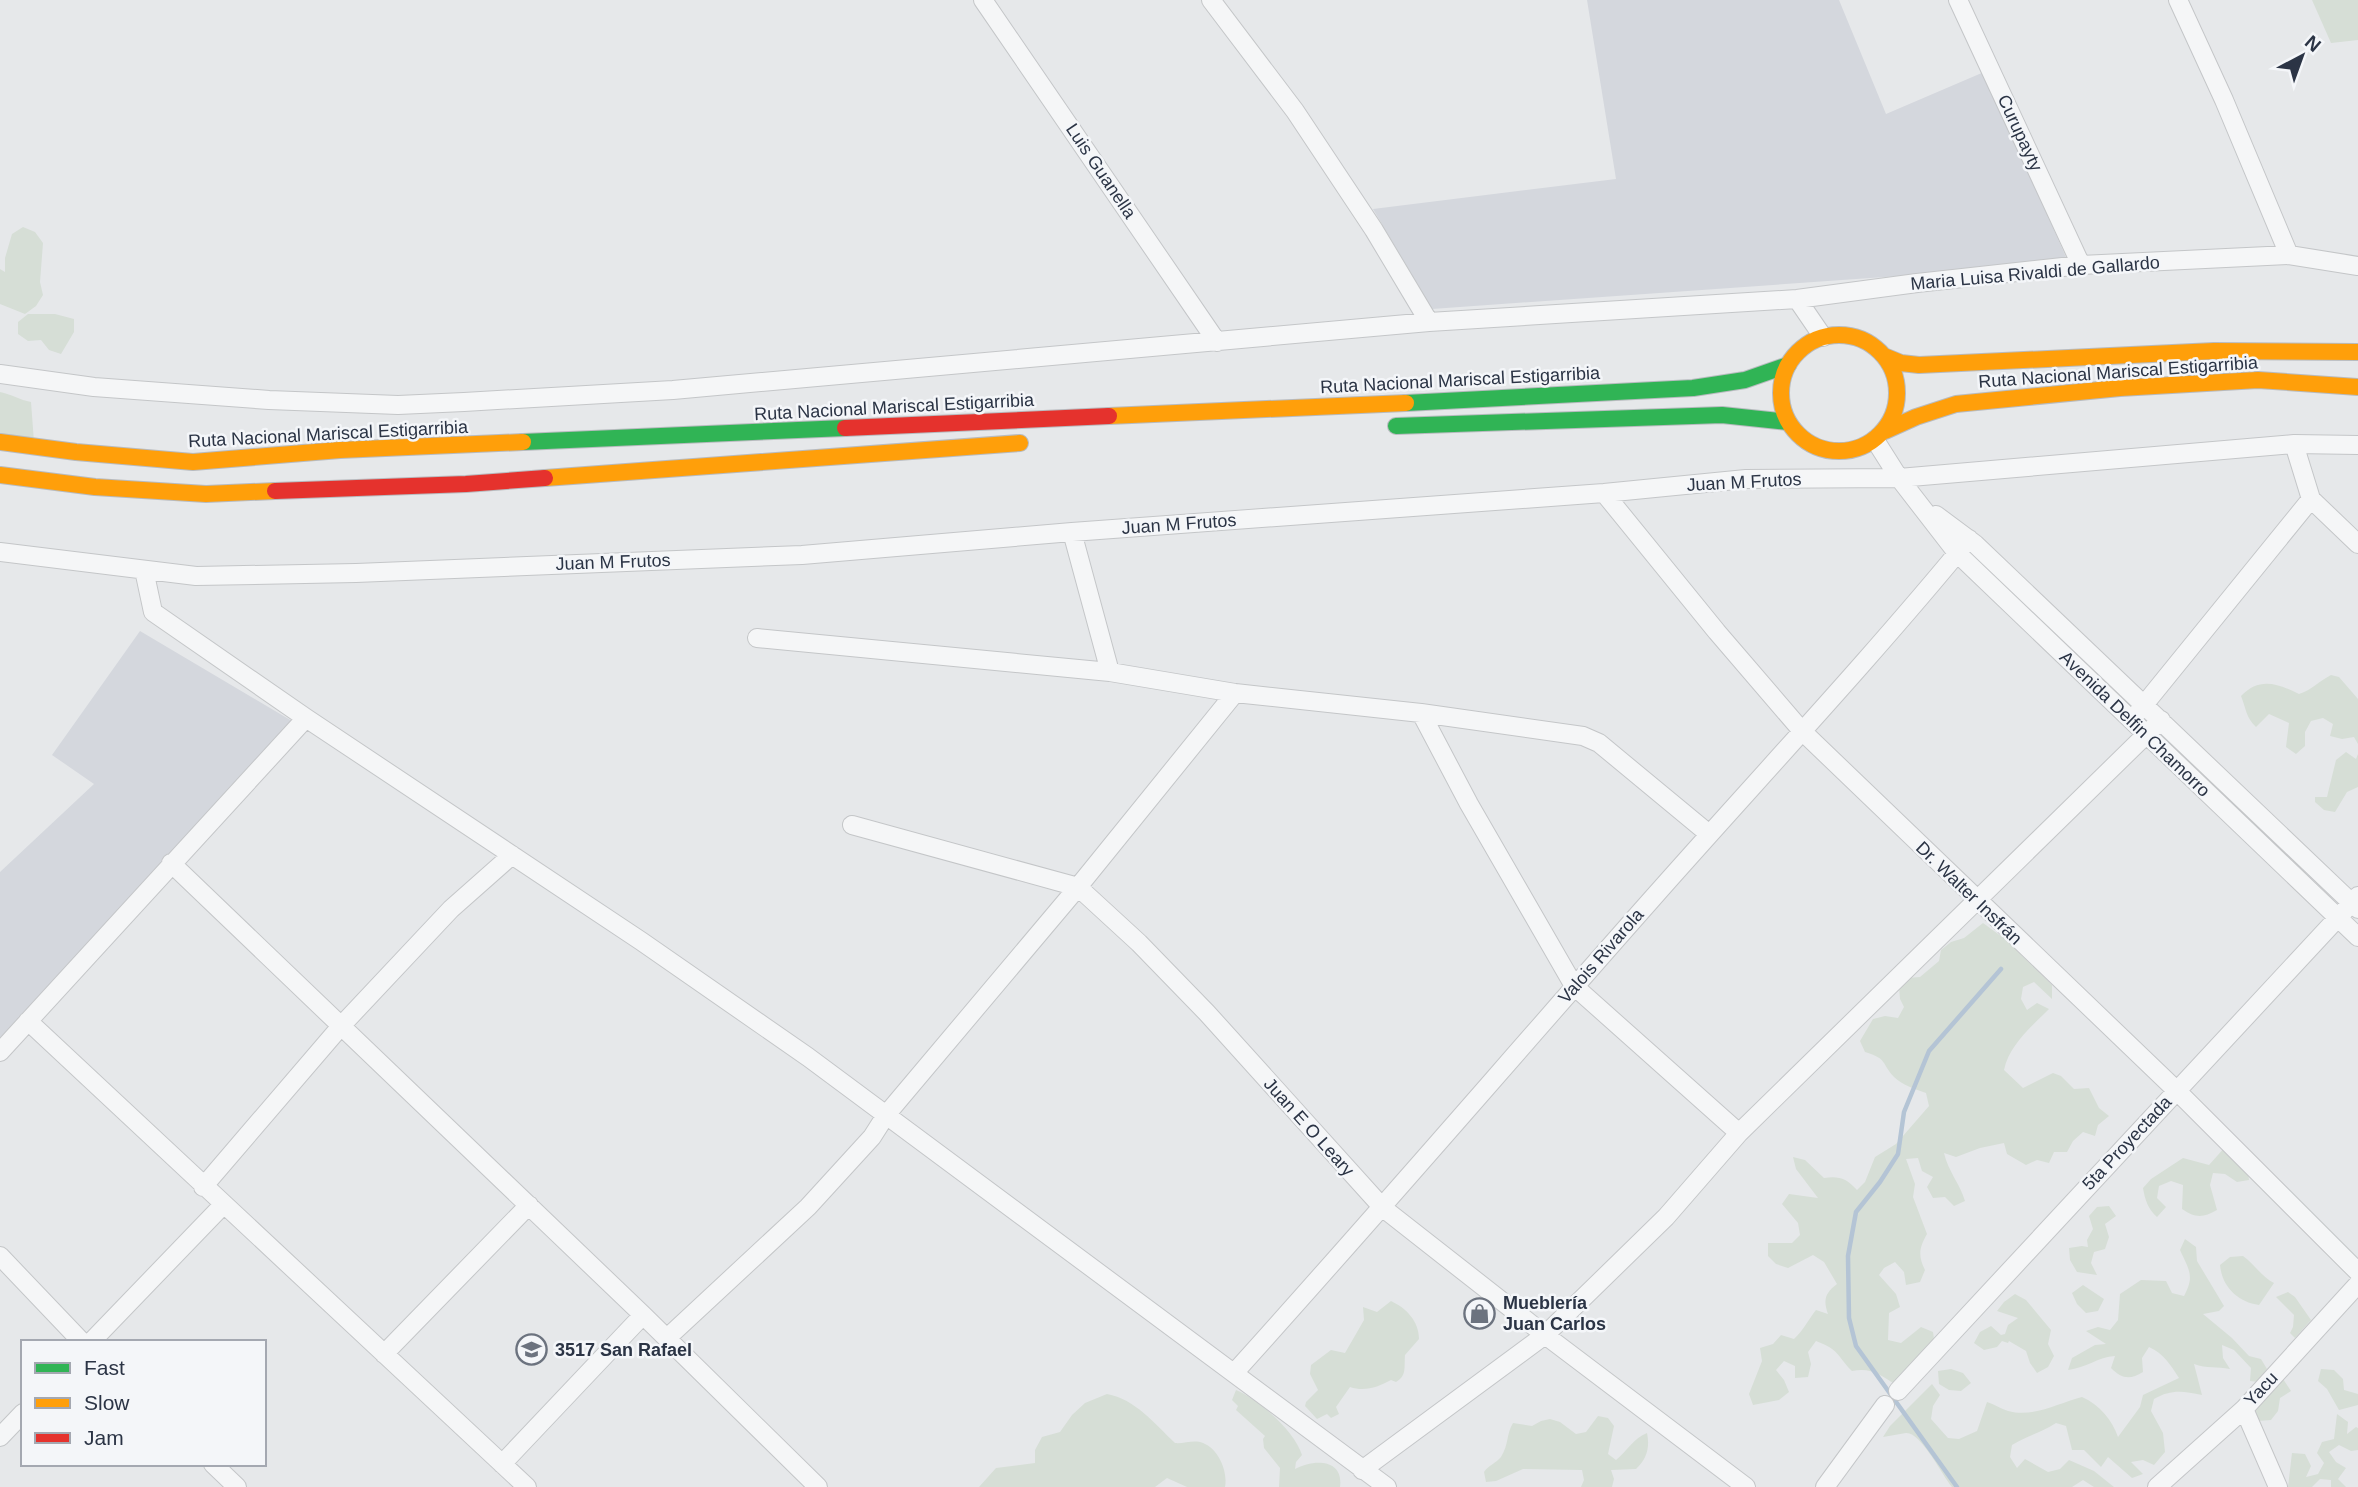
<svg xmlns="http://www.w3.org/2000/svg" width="2358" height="1487" viewBox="0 0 2358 1487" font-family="Arial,sans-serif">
<rect width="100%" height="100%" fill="#e6e8ea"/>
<path fill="#d4d7dd" d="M1587,0H1839L1886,114L1984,72L2069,264L1432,309L1373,209L1616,179Z
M140,631L292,721L0,1039V872L94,784L52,755Z"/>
<path fill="#d6ded6" d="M2312,0H2358V40L2331,43Z
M23,227L35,232L43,243L40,282L43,295L36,306L25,314L0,304V269L5,272V258L12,234Z
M28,314H55L74,319V332L61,354L49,350L41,340L28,341L18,334V322Z
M0,392C11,394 20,400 31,402L34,442L0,441Z
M2331,675L2339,677L2358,699V744L2354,737L2342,739L2330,736L2333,724L2323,718L2311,721L2305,732V746L2296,754L2286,747L2289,723L2269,714L2256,727C2246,718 2246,708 2241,696C2259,677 2277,683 2299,694C2312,690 2319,681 2331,675Z
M2346,752L2356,759L2358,754V787L2347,792L2335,812L2324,810L2315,802V797H2327L2336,760Z
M1983,923L2005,939L2052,985V999L2034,982L2023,987L2021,999L2027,1010L2037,1003L2049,1009C2032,1026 2009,1045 2004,1070L2023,1088L2053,1073L2061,1076L2074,1089L2089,1088L2099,1108L2109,1116L2098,1125L2095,1136L2083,1132L2073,1141L2067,1152H2054L2049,1163L2037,1160L2026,1165L2007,1154L2004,1143L1980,1148L1956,1157L1944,1153C1948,1171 1960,1184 1965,1201L1954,1206L1945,1197L1933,1198L1927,1187L1933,1177L1922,1171L1918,1158L1906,1159L1915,1184L1913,1197L1927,1234C1919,1248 1918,1256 1925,1270L1920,1282L1906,1285L1904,1272L1895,1262L1884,1268L1879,1275L1896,1294L1900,1307L1889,1313L1888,1340L1901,1343L1921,1327L1933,1332L1935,1346L1896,1385C1881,1375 1871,1367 1852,1371C1836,1355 1840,1350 1816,1341L1808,1352L1811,1364L1808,1377L1795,1378V1366L1784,1361L1776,1370L1784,1380L1789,1392L1779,1400L1753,1405L1749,1394L1762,1361L1760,1348L1773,1344L1781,1335L1794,1339C1803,1331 1808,1320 1816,1310L1828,1314C1823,1300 1825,1293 1837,1284L1824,1262L1813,1255L1788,1268L1776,1264L1768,1256V1243H1792L1800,1235L1798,1223L1782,1204L1789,1194L1818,1198L1796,1169L1793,1157L1805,1160L1824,1178C1839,1176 1846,1178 1857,1190L1865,1182L1875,1157L1896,1144L1929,1106L1926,1093C1915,1089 1902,1085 1894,1077C1881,1063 1888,1059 1865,1052L1860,1041L1873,1019L1885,1016L1898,1018L1904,1007L1900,999L1899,987L1907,978L1920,977L1939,961L1941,950L1951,942L1964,938Z
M2226,1146L2247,1166L2249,1180L2237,1182L2225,1174L2213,1173L2210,1185L2217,1210C2203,1218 2195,1218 2182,1209L2183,1185L2171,1181L2159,1186L2157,1198L2166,1207L2157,1217C2148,1209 2145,1200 2143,1188L2151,1179L2183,1158L2209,1165Z
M2109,1206L2116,1216L2105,1224L2109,1237L2105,1249L2094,1252L2091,1263L2097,1275L2077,1272L2070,1260L2069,1248L2082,1246L2088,1247L2087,1240L2093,1229L2089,1216L2097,1207Z
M2185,1239L2196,1247L2197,1261L2224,1306L2219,1311L2203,1314L2232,1338L2249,1356L2261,1359L2267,1369L2258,1382L2250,1381L2251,1368L2234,1350L2222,1345L2223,1358L2230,1369C2217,1366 2207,1369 2194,1364L2202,1395C2183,1391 2171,1389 2154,1399L2151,1411L2163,1433L2165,1452L2154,1465L2143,1460L2131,1462L2143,1474L2132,1478L2108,1457L2101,1467L2084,1450H2072L2066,1426L2056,1423C2041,1433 2028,1435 2012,1445L2010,1457L2017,1468L2025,1459L2048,1472L2060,1469L2069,1460L2094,1471L2114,1487H2094L2083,1480L2072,1487H1952C1942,1475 1921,1432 1906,1433C1898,1434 1891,1436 1883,1437L1890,1426L1932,1384L1940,1395L1933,1406L1931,1419L1948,1438L1959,1439L1977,1431L1987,1402C1994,1404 2001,1409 2008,1411C2034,1418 2058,1403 2082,1397C2100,1405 2112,1420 2118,1437L2140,1407L2143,1395L2179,1378C2170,1364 2164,1354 2149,1347L2142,1358L2143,1372C2130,1380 2122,1379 2111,1368L2115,1356C2098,1357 2086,1368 2068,1370L2072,1358L2095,1345L2106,1344L2086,1331L2098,1327L2110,1330L2118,1320L2120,1294L2141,1280L2166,1281L2172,1293L2184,1296C2195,1276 2189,1270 2180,1250Z
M2243,1256C2254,1264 2262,1277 2274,1283L2259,1305C2238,1302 2222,1287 2220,1265L2230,1257Z
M2083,1285L2104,1299L2098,1311L2086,1313L2077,1304L2072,1293Z
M2288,1292L2295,1297L2311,1320L2295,1338L2290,1333L2293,1327L2294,1315L2276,1297Z
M2015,1294L2026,1300L2051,1330L2048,1344L2054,1356L2048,1367L2037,1373L2030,1363L2026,1351L2009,1341L2008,1343L2002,1341L1997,1347L1984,1350L1974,1343L1980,1332L1991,1326L2001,1335L2005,1334L2008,1325L2018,1318L1997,1311L2004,1302Z
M1391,1301C1406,1308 1419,1321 1419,1339L1405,1355C1404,1367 1407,1376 1396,1382L1391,1380C1378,1387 1365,1392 1350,1387L1336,1407L1339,1414L1331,1418L1327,1414L1317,1419L1305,1406L1306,1402L1318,1390L1310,1374L1311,1365L1331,1350L1345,1353L1364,1320L1363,1307L1377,1312Z
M1951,1369L1963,1373L1971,1383L1961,1391L1949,1390L1939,1384L1938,1371Z
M2321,1369L2334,1370L2343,1379L2344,1390L2358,1394V1405L2339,1410L2327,1389L2318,1381Z
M2283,1379L2291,1391L2280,1398L2278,1411L2271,1420L2258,1421L2247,1415L2272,1386Z
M1236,1390C1258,1399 1295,1431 1302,1455L1296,1462L1295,1469C1313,1459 1344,1458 1340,1487H1279L1280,1468L1264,1448L1263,1439L1265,1436L1236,1410L1238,1406L1232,1400Z
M1107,1394C1135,1399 1155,1424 1175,1443C1184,1444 1194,1439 1203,1443C1219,1449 1228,1472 1225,1487H1187L1167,1478L1155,1487H979L996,1468L1035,1463V1450L1042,1437L1060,1432L1072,1415L1085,1403Z
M2337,1414L2348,1422L2347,1434L2356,1427L2358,1428V1450L2351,1451L2339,1445L2329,1452L2336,1462L2346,1468L2338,1479L2346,1487H2331V1480L2320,1479L2312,1487H2288L2292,1453L2305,1454L2311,1466L2306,1477L2318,1474L2324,1463L2317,1453L2322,1442L2334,1439Z
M1598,1416L1608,1418L1614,1426L1608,1454L1616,1460C1627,1451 1634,1438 1647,1433C1650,1447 1647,1459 1636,1469L1611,1470L1614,1479L1612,1487H1581L1584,1480L1582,1470L1523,1469L1496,1481L1486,1482L1484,1472C1489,1465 1496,1463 1501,1457C1509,1444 1506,1435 1513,1423L1532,1426L1541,1421L1550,1419L1560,1422L1576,1434L1586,1432Z"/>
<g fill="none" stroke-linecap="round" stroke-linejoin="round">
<path stroke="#b4c4d5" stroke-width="4.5" d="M1957,1487L1856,1346L1849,1318L1848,1256L1856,1212L1880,1182L1898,1154L1904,1112L1929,1051L2001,969"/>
<defs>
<path id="street" d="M983,0L1217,342
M1211,0L1295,111L1374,230L1429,322
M1958,0L2081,265
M2178,0L2224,100L2289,255
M1797,299L1823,337
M0,374L94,387L269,400L398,405L464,402L673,390L1429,322L1797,299L1917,283L2081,265L2289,255L2358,266
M1875,440L1899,478L1957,553L2358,937
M2294,444L2311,499L2358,544
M1604,493L1717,632L1802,731L2176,1090L2358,1272
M1936,515L1975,544L2358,909
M1072,532L1110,672
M0,552L196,576L356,573L802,555L1072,532L1604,493L1746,479L1899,478L2294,444L2358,445
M144,570L153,612L306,718L641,941L808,1057L1387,1487
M757,638L1110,672L1235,693L1421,713L1583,736L1599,743L1709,834
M2139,711L2311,499
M1421,713L1469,804L1574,986L1739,1133
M852,825L1078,887L1139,943L1207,1013L1383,1208L1545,1335L1746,1487
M171,863L643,1315L818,1487
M28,1021L527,1487
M0,1052L306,718
M203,1187L341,1026L451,909L512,855
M0,1256L82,1342
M667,1338L808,1207L872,1137L886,1115L1078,887L1235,693
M91,1342L223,1205
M384,1354L529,1205
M1234,1373C1375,1217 1512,1057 1651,900C1757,780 1867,663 1969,539
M1898,1391L2358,896
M2244,1409L2278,1487
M0,1437L23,1413
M213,1464L237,1487
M502,1464L643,1315
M1362,1470L1545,1335L1666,1217L1739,1133L2161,720
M1825,1487L1885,1405
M2157,1487L2244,1409L2358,1284"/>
<path id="fast" d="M1406,403L1693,388L1745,380L1788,365
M1396,426L1722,415L1788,422
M523,442L845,428"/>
<path id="slow" d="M1781 393a58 58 0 1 1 116 0a58 58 0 1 1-116 0Z
M1884,356L1901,363L1919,365L2214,351L2358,352
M1109,416L1406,403
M1885,431L1916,417L1956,404L2120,388L2258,380L2358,387
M0,442L76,452L193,462L340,450L523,442
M0,475L95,487L206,494L275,491
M545,478L1020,443"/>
<path id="jam" d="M845,428L1109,416
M275,491L466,484L545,478"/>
</defs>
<use href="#street" stroke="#c4c6c8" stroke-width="20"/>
<use href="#fast" stroke="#b8bbbf" stroke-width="18"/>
<use href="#slow" stroke="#b8bbbf" stroke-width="18"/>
<use href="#jam" stroke="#b8bbbf" stroke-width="18"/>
<use href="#street" stroke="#f5f6f7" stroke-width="18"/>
<use href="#fast" stroke="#30b455" stroke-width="16"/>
<use href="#slow" stroke="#ff9f0a" stroke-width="16"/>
<use href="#jam" stroke="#e5322d" stroke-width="16"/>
</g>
<defs>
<symbol id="shop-ring" viewBox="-11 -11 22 22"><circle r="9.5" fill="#f4f6f9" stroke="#6c737f" stroke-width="1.5"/><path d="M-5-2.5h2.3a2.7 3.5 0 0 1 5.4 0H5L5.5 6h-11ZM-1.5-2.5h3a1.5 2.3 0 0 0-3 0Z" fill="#6c737f"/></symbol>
<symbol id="school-ring" viewBox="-11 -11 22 22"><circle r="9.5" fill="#f4f6f9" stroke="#6c737f" stroke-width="1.5"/><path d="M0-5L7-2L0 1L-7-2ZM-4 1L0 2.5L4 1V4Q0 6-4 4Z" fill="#6c737f"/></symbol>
</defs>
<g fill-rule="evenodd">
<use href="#shop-ring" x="1462" y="1296" width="35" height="35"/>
<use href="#school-ring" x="514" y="1332" width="35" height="35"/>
</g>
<g text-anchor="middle" stroke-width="5" stroke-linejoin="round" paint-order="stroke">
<g font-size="18" fill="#2b3445" stroke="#f4f6f9">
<text transform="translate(2020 133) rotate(65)" y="6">Curupayty</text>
<text transform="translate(1101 171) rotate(56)" y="6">Luis Guanella</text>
<text transform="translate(2035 273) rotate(-5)" y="6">Maria Luisa Rivaldi de Gallardo</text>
<text transform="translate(2118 372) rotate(-4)" y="6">Ruta Nacional Mariscal Estigarribia</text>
<text transform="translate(1460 380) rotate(-3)" y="6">Ruta Nacional Mariscal Estigarribia</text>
<text transform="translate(894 407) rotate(-3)" y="6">Ruta Nacional Mariscal Estigarribia</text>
<text transform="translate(328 434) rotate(-3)" y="6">Ruta Nacional Mariscal Estigarribia</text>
<text transform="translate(1744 482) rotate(-3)" y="6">Juan M Frutos</text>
<text transform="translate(1179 524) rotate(-4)" y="6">Juan M Frutos</text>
<text transform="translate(613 562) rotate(-2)" y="6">Juan M Frutos</text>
<text transform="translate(2135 724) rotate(44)" y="6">Avenida Delfin Chamorro</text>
<text transform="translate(1969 893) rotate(44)" y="6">Dr. Walter Insfrán</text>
<text transform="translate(1601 956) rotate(-49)" y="6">Valois Rivarola</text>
<text transform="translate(1309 1127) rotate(48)" y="6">Juan E O Leary</text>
<text transform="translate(2127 1143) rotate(-47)" y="6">5ta Proyectada</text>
<text transform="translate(2261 1389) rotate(-47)" y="6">Yacu</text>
</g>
<g font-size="18" font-weight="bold" fill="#2b3445" stroke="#f4f6f9" text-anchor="start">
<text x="1503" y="1309">Mueblería<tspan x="1503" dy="21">Juan Carlos</tspan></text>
<text x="555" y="1356">3517 San Rafael</text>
</g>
</g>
<rect x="21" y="1340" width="245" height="126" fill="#f4f6f9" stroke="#a4a8b1" stroke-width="2"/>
<rect x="35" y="1363" width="35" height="10" fill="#30b455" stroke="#a4a8b1" stroke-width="2"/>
<text x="84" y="1375" font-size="21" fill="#2b3445">Fast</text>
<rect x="35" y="1398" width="35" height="10" fill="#ff9f0a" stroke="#a4a8b1" stroke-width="2"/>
<text x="84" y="1410" font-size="21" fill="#2b3445">Slow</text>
<rect x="35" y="1433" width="35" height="10" fill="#e5322d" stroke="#a4a8b1" stroke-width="2"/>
<text x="84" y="1445" font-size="21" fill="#2b3445">Jam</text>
<g transform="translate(2302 56) rotate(41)" stroke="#f4f6f9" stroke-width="5" paint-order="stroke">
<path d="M0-5L12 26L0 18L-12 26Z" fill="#2b3445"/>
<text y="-10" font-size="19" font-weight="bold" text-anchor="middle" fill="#2b3445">N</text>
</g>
</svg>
